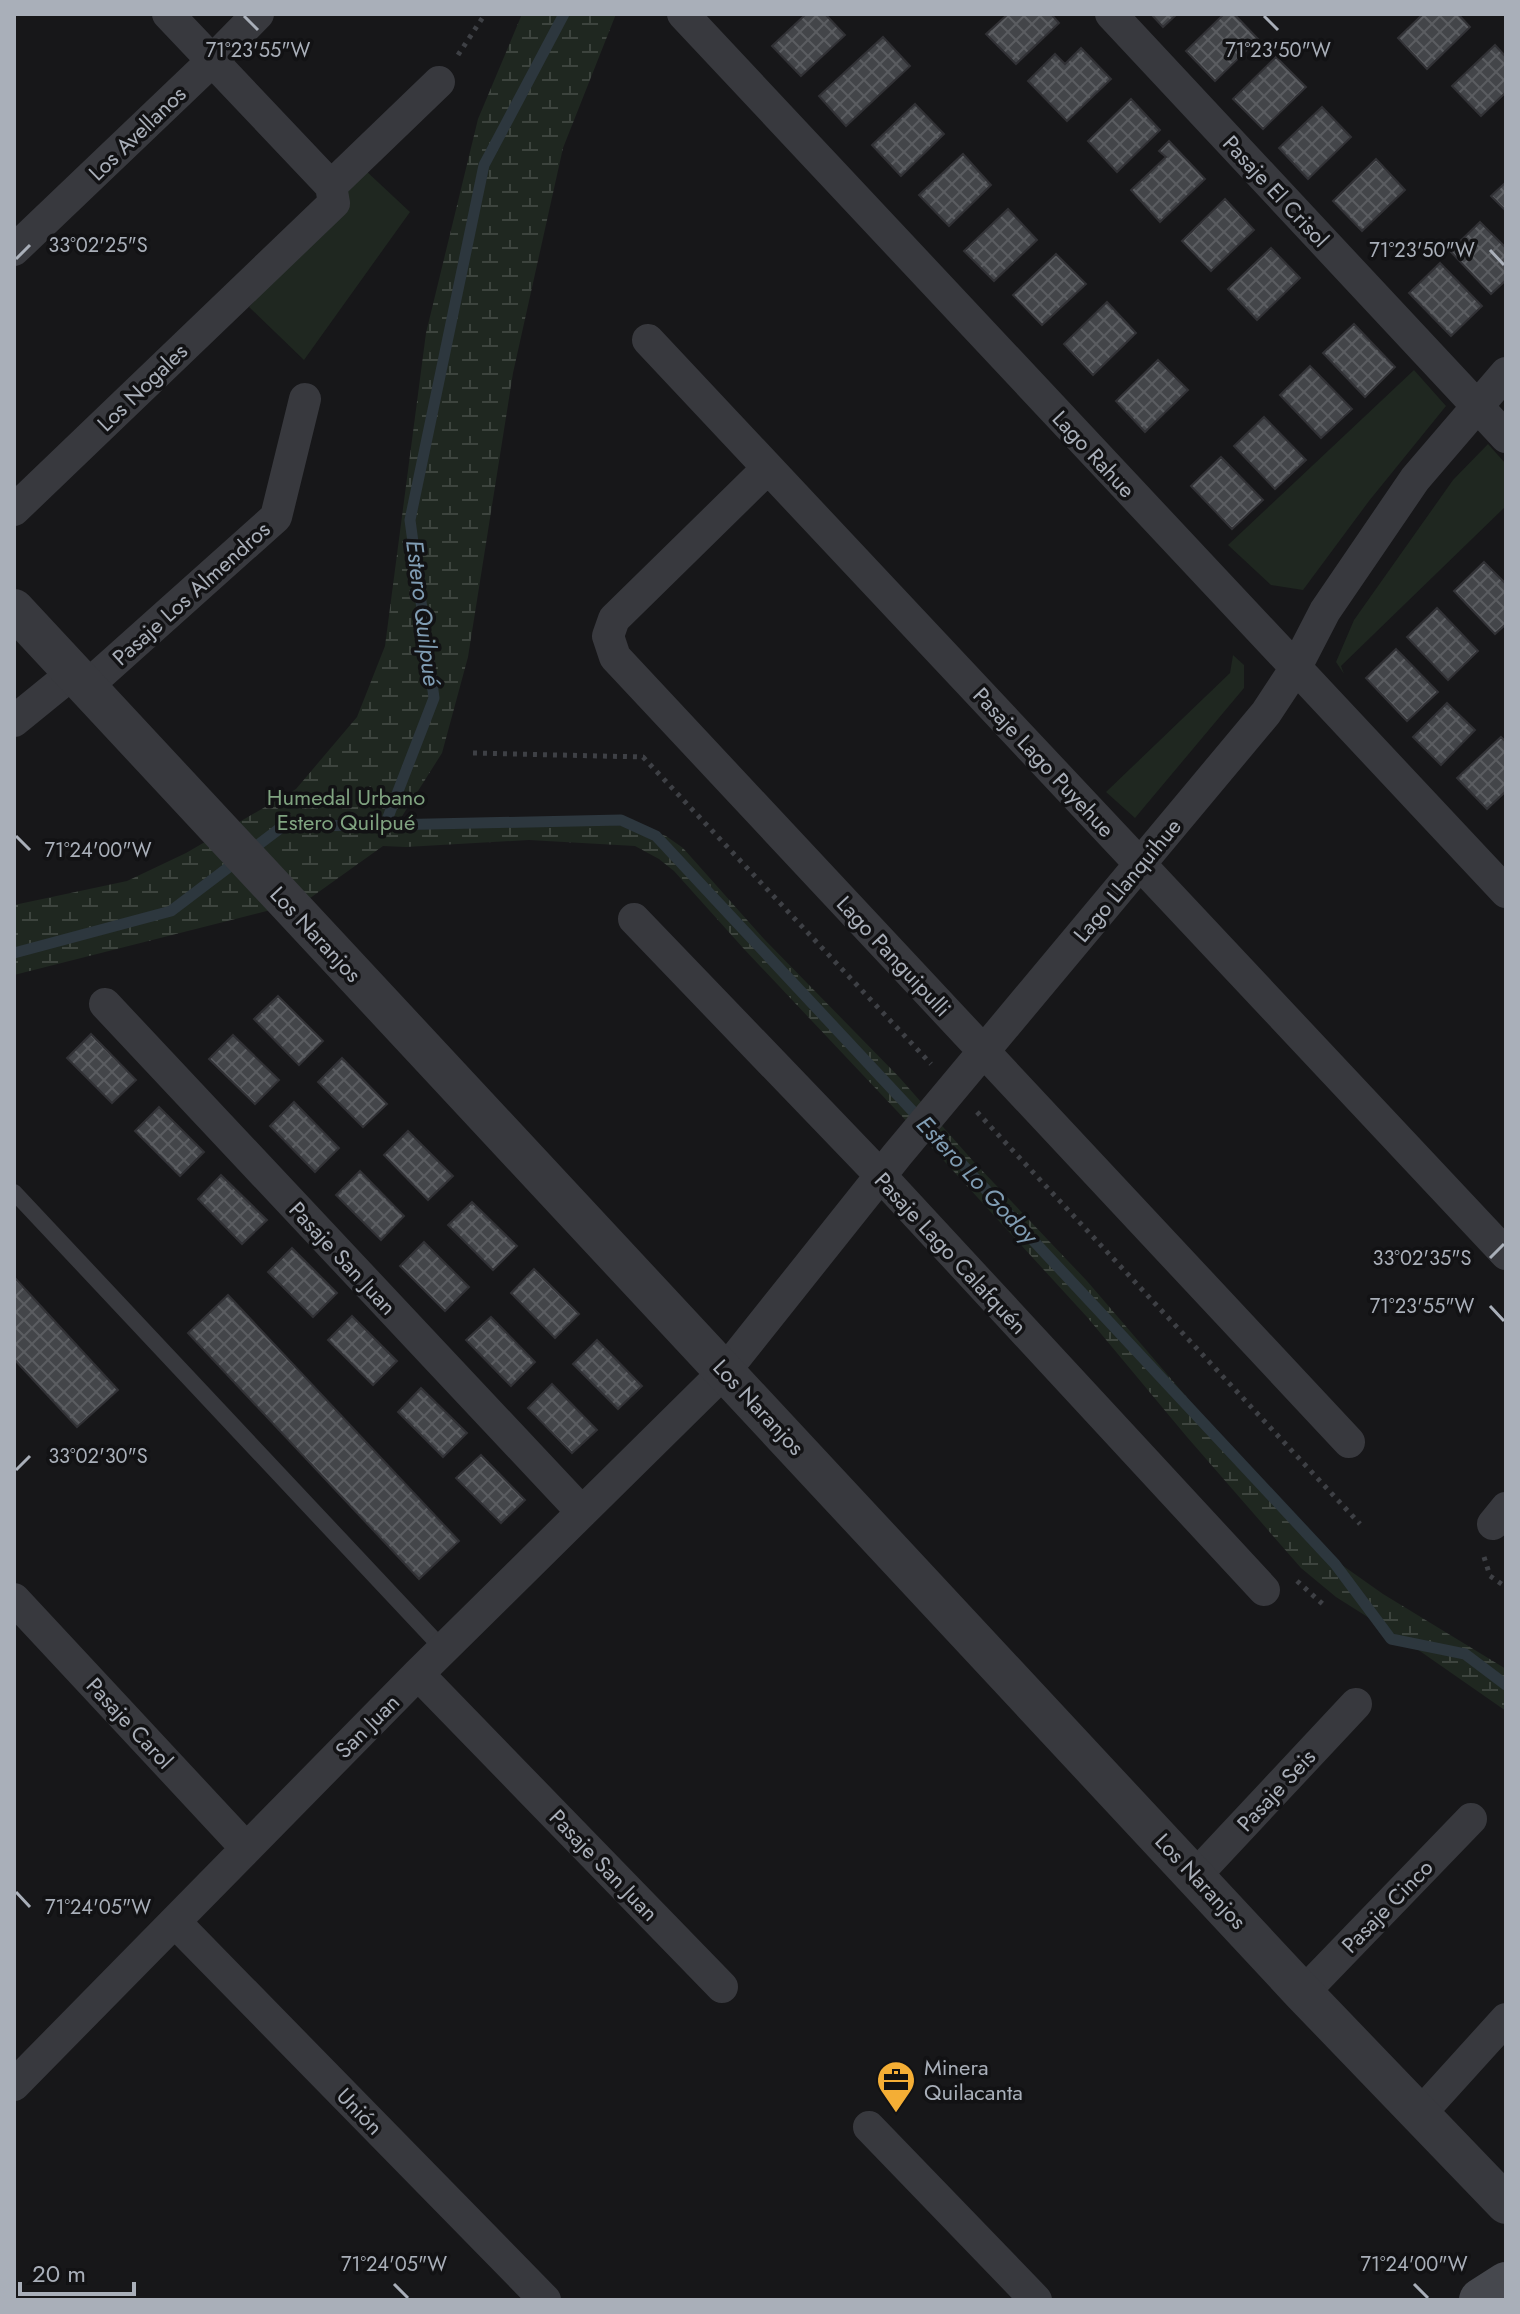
<svg xmlns="http://www.w3.org/2000/svg" width="1520" height="2314" viewBox="0 0 1520 2314" font-family="Jost,sans-serif">
<defs>
<pattern id="wetland-marsh" width="20" height="14" patternUnits="userSpaceOnUse" patternTransform="scale(2)"><rect width="20" height="14" fill="#1f2720"/><path d="M1 5h8M5 5V1M11 12h8M15 12V8" fill="none" stroke="#3d443e"/></pattern>
<pattern id="building-cross-hatch" width="8" height="8" patternUnits="userSpaceOnUse" patternTransform="scale(2)"><rect width="8" height="8" fill="#434549"/><path d="M0 0l8 8M0 8l8-8" fill="none" stroke="#5b5d61"/></pattern>
</defs>
<rect width="100%" height="100%" fill="#171719"/>
<path fill="#1f2720" d="M364,169L410,212L304,360L249,307L342,206L343,189Z
M1414,370L1446,406L1369,501L1303,590L1271,585L1228,545Z
M1488,444L1506,464V506L1341,666L1344,674L1336,662L1354,620L1453,480Z
M1233,655L1244,665V688L1135,818L1106,792L1230,673Z"/>
<path fill="url(#wetland-marsh)" d="M522,14H616L563,148L513,373L468,657L442,753L399,821L439,825L569,821L644,828L666,836L683,848L765,940L899,1077L973,1161L1087,1281L1239,1458L1332,1558L1383,1594L1506,1669V1711L1404,1640L1336,1597L1301,1568L1187,1437L1087,1317L946,1163L744,949L674,871L659,859L635,846L529,840L406,847L383,846L306,901L14,975V905L127,881L186,853L296,789L357,717L385,646L426,333L478,119Z"/>
<g fill="none" stroke-linecap="round" stroke-linejoin="round">
<path stroke="#2d373e" stroke-width="11" d="M385,825L621,820L656,836L1335,1564L1391,1639L1465,1654L1506,1685
M14,953L171,911L283,826L385,825L434,698L410,520L484,165L564,14"/>
</g>
<path fill="url(#building-cross-hatch)" stroke="#313135" stroke-width="2" d="M806,14H825L845,35L801,76L772,46Z
M1008,14H1051L1059,23L1016,64L986,34Z
M1151,14H1177L1163,27Z
M1224,14H1234L1258,39L1215,81L1186,51Z
M1423,14H1458L1470,27L1427,69L1398,38Z
M883,37L910,66L846,126L819,96Z
M1495,45L1506,57V92L1481,116L1452,86Z
M1081,48L1111,79L1067,121L1028,81L1055,54L1065,64Z
M1276,57L1306,87L1263,129L1233,99Z
M1131,99L1160,130L1117,172L1088,141Z
M915,104L944,134L901,176L872,145Z
M1322,107L1351,137L1308,179L1279,148Z
M1169,141L1205,179L1160,222L1131,190L1166,157L1159,151Z
M963,154L991,185L949,226L919,195Z
M1376,159L1405,190L1362,231L1333,201Z
M1506,182V211L1491,196Z
M1225,199L1254,230L1211,271L1182,241Z
M1008,209L1037,240L994,281L964,251Z
M1480,222L1506,248V280L1491,294L1450,251Z
M1271,248L1300,278L1257,320L1228,289Z
M1056,254L1086,284L1042,325L1013,295Z
M1440,263L1482,306L1451,336L1409,293Z
M1107,302L1136,333L1093,375L1064,344Z
M1354,324L1395,367L1365,397L1323,353Z
M1158,360L1188,390L1145,432L1116,401Z
M1310,366L1352,409L1321,438L1280,395Z
M1264,417L1306,460L1275,489L1234,446Z
M1221,457L1263,500L1232,529L1191,486Z
M1484,562L1506,584V624L1495,634L1454,591Z
M1437,608L1478,651L1448,680L1407,637Z
M1396,649L1438,692L1407,721L1366,678Z
M1447,703L1475,730L1441,765L1413,737Z
M1501,737L1506,742V791L1487,809L1457,778Z
M278,996L323,1041L299,1065L254,1019Z
M91,1034L136,1080L112,1103L67,1058Z
M233,1035L279,1080L255,1104L209,1059Z
M342,1058L387,1104L363,1127L318,1082Z
M294,1102L339,1148L315,1172L270,1126Z
M159,1107L204,1152L180,1176L135,1131Z
M408,1131L453,1176L428,1200L384,1155Z
M360,1171L404,1216L381,1240L336,1195Z
M221,1175L267,1220L242,1244L198,1199Z
M472,1202L517,1246L493,1270L448,1225Z
M424,1242L469,1287L445,1311L400,1266Z
M292,1248L337,1293L313,1317L268,1272Z
M534,1269L579,1314L555,1338L511,1293Z
M14,1277L118,1390L77,1427L14,1359Z
M228,1295L459,1541L419,1579L188,1333Z
M352,1316L397,1361L373,1385L328,1340Z
M491,1317L535,1362L511,1386L466,1340Z
M597,1340L642,1386L618,1409L573,1364Z
M552,1384L597,1430L572,1453L528,1408Z
M421,1388L467,1433L443,1457L398,1412Z
M481,1455L525,1500L501,1523L456,1478Z"/>
<g fill="none" stroke-linecap="round" stroke-linejoin="round">
<path stroke="#3e4045" stroke-width="5" stroke-dasharray="4 6" stroke-linecap="butt" d="M458,55L485,14
M473,753L643,757L931,1064
M977,1112L1360,1524
M1484,1557L1490,1576L1506,1587
M1297,1581L1326,1607"/>
<path stroke="#38393e" stroke-width="16" d="M14,1192L444,1650"/>
<path stroke="#38393e" stroke-width="32" d="M683,14L1506,892
M1111,14L1506,437
M331,186L439,82
M14,250L212,61L258,14
M648,340L1506,1254
M768,468L614,619L608,636L615,657L1349,1442
M14,510L334,203L331,186L168,14
M86,687L276,517L305,399
M14,721L73,673
M634,919L880,1175L1264,1590
M105,1004L582,1512
M1493,1524L1506,1508
M14,1599L246,1848
M418,1674L722,1987
M1196,1875L1356,1704
M175,1922L545,2300
M1303,1993L1471,1819
M14,2085L418,1674L725,1371L897,1155L1266,713L1295,669L1325,611L1415,479L1506,373
M1419,2115L1506,2019
M869,2127L1036,2300"/>
<path stroke="#38393e" stroke-width="40" d="M14,609L1303,1993L1506,2204"/>
<path stroke="#46484e" stroke-width="44" d="M1481,2300L1506,2284"/>
</g>
<path fill="none" stroke="#a9afb9" stroke-width="3" d="M244,16L258,30M1264,16L1278,30M1490,250L1504,265M16,259L30,245M16,836L30,850M1490,1258L1504,1244M1490,1306L1504,1321M16,1470L30,1456M16,1892L30,1907M394,2284L408,2298M1414,2284L1428,2298"/>
<defs>
<symbol id="office-pin" viewBox="-11 -11 22 30"><path d="M0 17L-7.5 6A9.5 9.5 0 1 1 7.5 6Z" fill="#f4ae35" stroke="#121214"/><path d="M-6-3h4V-5.5h4V-3h4V5H-6ZM-1-4.5V-3h2v-1.5ZM-6 0V1H6V0Z" fill="#111"/></symbol>
</defs>
<g fill-rule="evenodd">
<use href="#office-pin" x="874" y="2058" width="44" height="60"/>
</g>
<g text-anchor="middle" stroke-width="7" stroke-linejoin="round" paint-order="stroke">
<g font-size="22" fill="#a9afb9" stroke="#121214">
<text transform="translate(137 133) rotate(-44)" y="8">Los Avellanos</text>
<text transform="translate(1276 191) rotate(47)" y="8">Pasaje El Crisol</text>
<text transform="translate(142 387) rotate(-44)" y="8">Los Nogales</text>
<text transform="translate(1094 454) rotate(47)" y="8">Lago Rahue</text>
<text transform="translate(191 593) rotate(-42)" y="8">Pasaje Los Almendros</text>
<text transform="translate(1044 762) rotate(47)" y="8">Pasaje Lago Puyehue</text>
<text transform="translate(1127 880) rotate(-50)" y="8">Lago Llanquihue</text>
<text transform="translate(316 934) rotate(47)" y="8">Los Naranjos</text>
<text transform="translate(894 956) rotate(47)" y="8">Lago Panguipulli</text>
<text transform="translate(951 1253) rotate(47)" y="8">Pasaje Lago Calafquén</text>
<text transform="translate(343 1258) rotate(47)" y="8">Pasaje San Juan</text>
<text transform="translate(759 1407) rotate(47)" y="8">Los Naranjos</text>
<text transform="translate(130 1723) rotate(47)" y="8">Pasaje Carol</text>
<text transform="translate(367 1726) rotate(-45)" y="8">San Juan</text>
<text transform="translate(1276 1790) rotate(-47)" y="8">Pasaje Seis</text>
<text transform="translate(604 1865) rotate(46)" y="8">Pasaje San Juan</text>
<text transform="translate(1201 1881) rotate(47)" y="8">Los Naranjos</text>
<text transform="translate(1387 1906) rotate(-46)" y="8">Pasaje Cinco</text>
<text transform="translate(360 2111) rotate(46)" y="8">Unión</text>
</g>
<g font-size="22" fill="#80a481" stroke="#121214">
<text x="346" y="805">Humedal Urbano<tspan x="346" dy="25">Estero Quilpué</tspan></text>
</g>
<g font-size="22" fill="#a9afb9" stroke="#121214" text-anchor="start">
<text x="924" y="2075">Minera<tspan x="924" dy="25">Quilacanta</tspan></text>
</g>
<g font-size="24" font-style="italic" fill="#809db4" stroke="#121214">
<text transform="translate(423 613) rotate(83)" y="8">Estero Quilpué</text>
<text transform="translate(977 1180) rotate(47)" y="8">Estero Lo Godoy</text>
</g>
</g>
<g font-size="20" text-anchor="middle" fill="#a9afb9" stroke="#121214" stroke-width="7" stroke-linejoin="round" paint-order="stroke">
<text x="258" y="57">71°23'55"W</text>
<text x="1278" y="57">71°23'50"W</text>
<text x="98" y="252">33°02'25"S</text>
<text x="1422" y="257">71°23'50"W</text>
<text x="98" y="857">71°24'00"W</text>
<text x="1422" y="1265">33°02'35"S</text>
<text x="1422" y="1313">71°23'55"W</text>
<text x="98" y="1463">33°02'30"S</text>
<text x="98" y="1914">71°24'05"W</text>
<text x="394" y="2271">71°24'05"W</text>
<text x="1414" y="2271">71°24'00"W</text>
</g>
<rect width="1520" height="2314" fill="none" stroke="#a9afb9" stroke-width="32"/>
<path d="M20 2282v12h114v-12" fill="none" stroke="#a9afb9" stroke-width="4"/>
<text x="32" y="2282" font-size="24" fill="#a9afb9" stroke="#121214" stroke-width="6" paint-order="stroke">20 m</text>
</svg>
